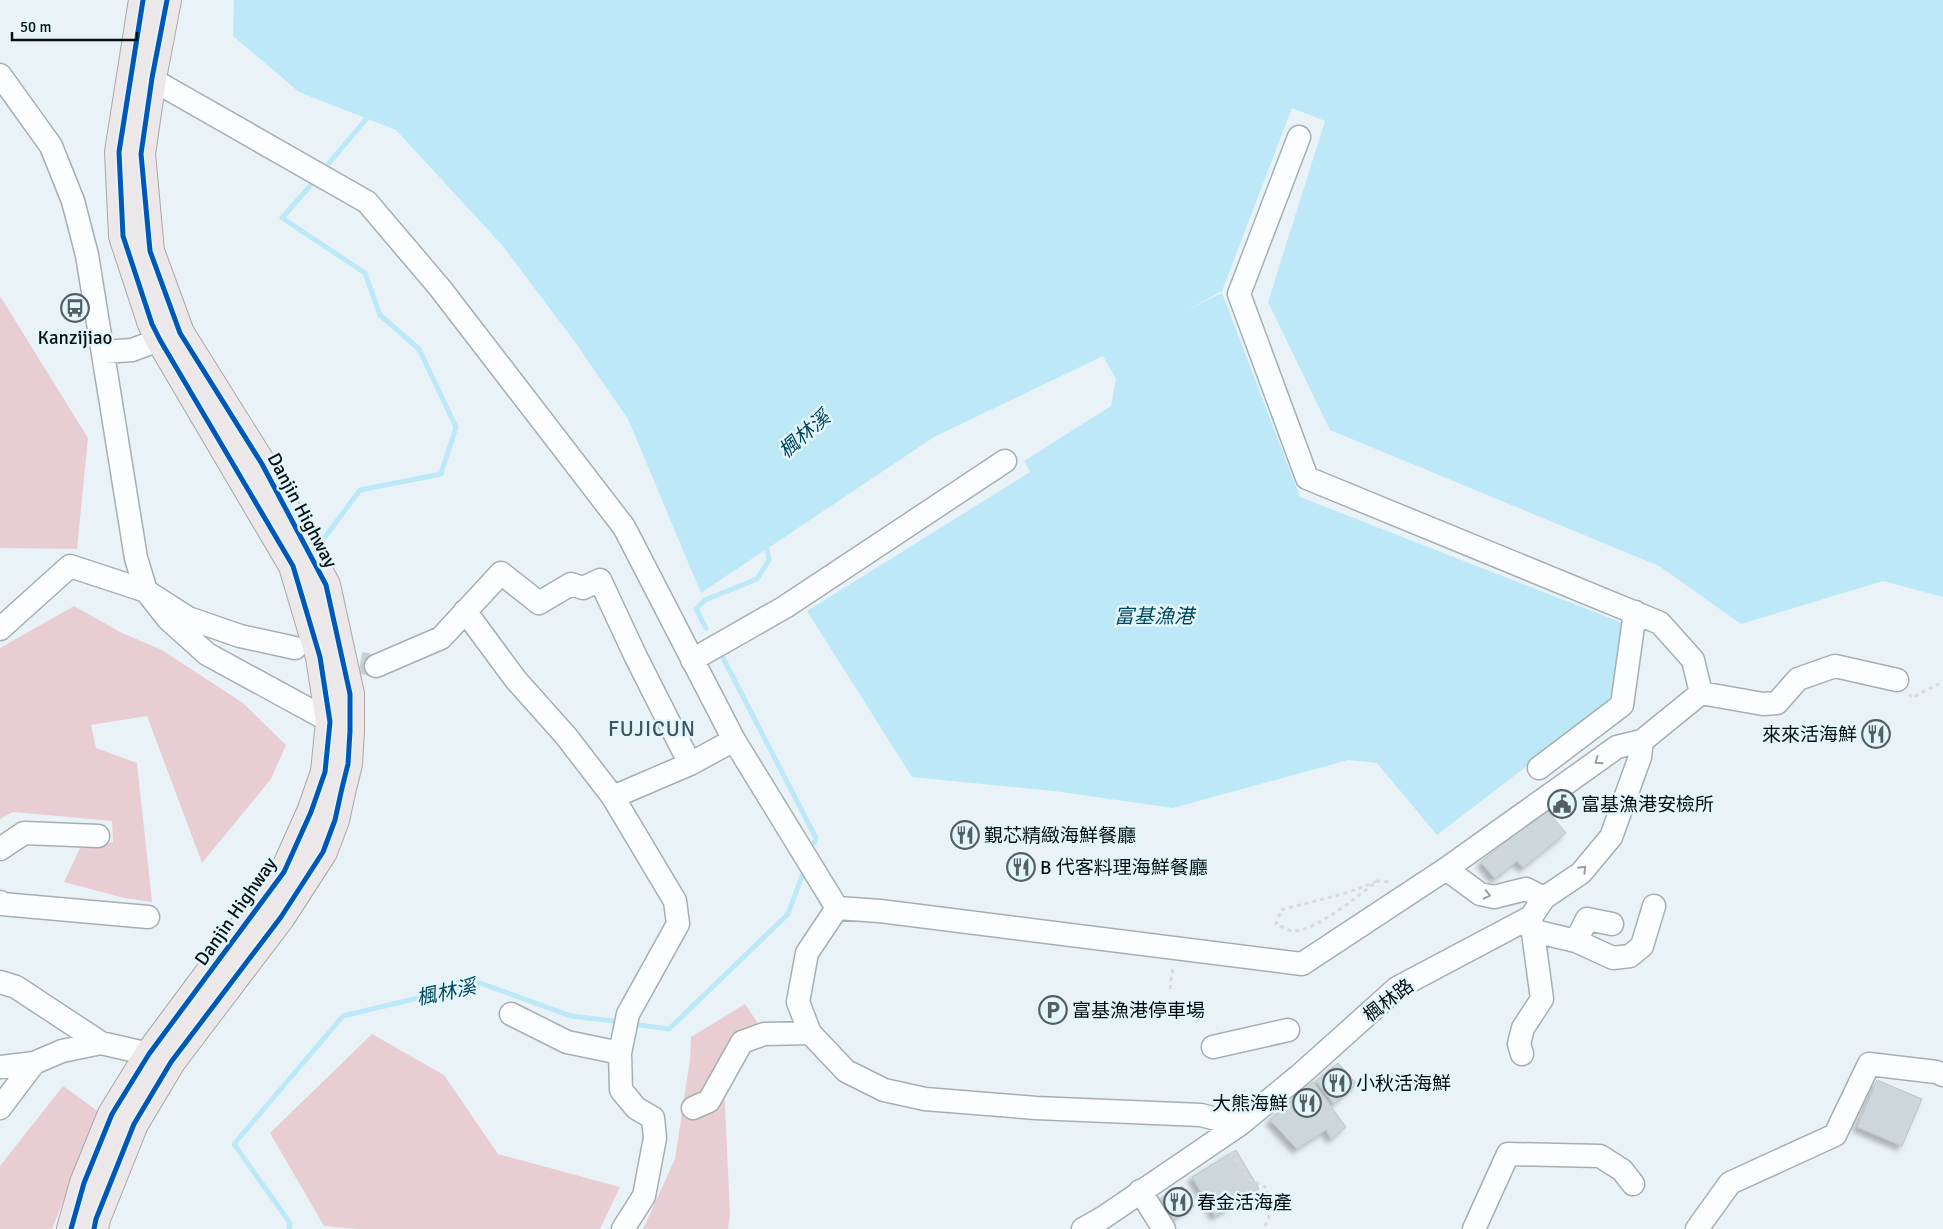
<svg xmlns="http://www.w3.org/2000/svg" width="1943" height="1229" viewBox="0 0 1943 1229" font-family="Signika,'Noto Sans TC',sans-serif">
<defs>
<filter id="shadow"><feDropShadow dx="-4.5" dy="4.5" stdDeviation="2.5" flood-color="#0004"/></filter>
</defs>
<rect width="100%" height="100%" fill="#e9f3f7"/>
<path fill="#e8ced3" d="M0,296L88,438L77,549L0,548Z
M74,606L122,633L162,650L243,703L286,745L271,779L202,863L147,716L91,725L96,748L137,763L152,902L124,898L64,882L80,848L113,842L112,821L13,812L0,819V648Z
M745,1004L759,1025L724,1084L730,1213L728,1229H643L675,1159L690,1059L691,1037Z
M372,1034L444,1075L498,1154L620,1187L600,1229H358L324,1226L270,1133Z
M63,1086L99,1112L52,1229H0V1166Z"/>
<path fill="#bce8f8" d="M234,0H1943V597L1883,581L1741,624L1659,566L1330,430L1268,302L1325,121L1292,108L1222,291L1184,312L1222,293L1300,497L1623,623L1612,701L1437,835L1377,763L1348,760L1173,808L1054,791L912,777L807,611L1030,472L1024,461L1111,406L1116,379L1103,356L934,437L701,593L628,419L575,342L502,245L396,130L299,92L233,36Z"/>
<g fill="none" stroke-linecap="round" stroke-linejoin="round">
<path stroke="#bce8f8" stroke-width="5" d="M329,163L367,118
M310,186L282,218L365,273L380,315L419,349L456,427L441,474L360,490L325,537
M706,628L696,609L705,600L757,579L769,560L766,543
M721,654L816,838L814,843
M632,1024L669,1029L788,914L802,876
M289,1229L290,1223L234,1144L343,1016L480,983L571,1016L622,1022"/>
</g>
<path fill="#cdd7db" stroke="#bbc5c9" filter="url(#shadow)" d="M1546,809L1566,833L1523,868L1517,861L1495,879L1481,862Z
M1338,1063L1357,1084L1334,1104L1316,1081Z
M1877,1080L1922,1099L1902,1146L1857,1127Z
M1313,1082L1346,1127L1331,1139L1326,1130L1297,1149L1270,1120Z
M1236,1150L1259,1189L1215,1216L1192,1177Z
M1182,1186L1194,1206L1173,1219L1161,1198Z"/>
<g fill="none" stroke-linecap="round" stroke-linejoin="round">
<path stroke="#c7d1d5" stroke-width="22" stroke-dasharray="22 11" stroke-linecap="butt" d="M328,656L376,666"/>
<defs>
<path id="minor" d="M139,72L367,202L440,288L624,527L734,740L837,908
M0,75L51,146L73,201L87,255L136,558L146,591L168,619L207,654L341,727
M1299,137L1239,294L1307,478L1660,623L1693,660L1701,693
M104,352L132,350L175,334
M465,611L516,680L566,736L613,797L675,901L678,924L628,1014L620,1053L621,1090L636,1108L653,1118L655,1138L644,1196L623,1229
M0,629L70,566L146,591L188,618L240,636L295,648
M692,660L785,607L1005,461
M376,666L441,638L501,573L539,603L571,584L583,588L600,580L636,657L690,764
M1539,768L1622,705L1635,612
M613,797L690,764L734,740
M0,849L24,833L98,836
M1446,869L1480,894L1494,897L1526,889L1544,898
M0,902L2,904L148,917
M837,908L880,911L1302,964L1446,869L1617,747L1642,741L1701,693L1763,704L1777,703L1798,679L1835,666L1897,680
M837,908L807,953L798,1002L810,1033L846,1071L884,1090L925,1099L1036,1108L1201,1115L1239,1125
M1534,931L1576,941L1613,958L1630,956L1642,946L1654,906
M1576,941L1587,919L1612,924
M0,982L16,987L101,1043L149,1054L163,1059
M511,1014L567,1042L620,1053
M1213,1047L1288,1030
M1522,1054L1519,1044L1523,1028L1542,999L1531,918
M0,1067L34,1063L62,1051L101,1043
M0,1108L34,1063
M693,1108L709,1101L742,1042L764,1034L810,1033
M1140,1191L1164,1229
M1083,1229L1104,1217L1239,1125L1300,1075L1397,988L1531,917L1544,898L1581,873L1611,837L1640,757L1642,741
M1474,1229L1508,1154L1600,1156L1622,1170L1633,1184
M1697,1229L1730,1183L1835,1135L1869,1064L1936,1072L1943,1075"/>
<path id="major" d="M71,1229L84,1183L112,1114L149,1054L284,872L311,812L325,772L330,722L320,657L293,566L160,340L152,324L123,236L119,152L143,0
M94,1229L96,1219L134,1124L171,1062L281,917L323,852L335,820L342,788L348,764L350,731V694L326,585L262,464L180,333L150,251L141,154L152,78L167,0"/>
</defs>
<use href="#minor" stroke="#a5afb3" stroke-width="25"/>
<use href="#major" stroke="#aaa6a9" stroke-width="30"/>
<path stroke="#d8dbdd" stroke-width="3" stroke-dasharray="4 4" stroke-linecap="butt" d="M1909,694L1912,698L1938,684L1943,683
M1377,881C1347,895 1313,901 1281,910L1276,924C1281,926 1288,931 1294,931C1315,931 1360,895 1377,881L1392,882
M1170,989L1173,967
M1231,1152L1249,1179L1267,1188L1270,1214L1264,1229"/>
<use href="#minor" stroke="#fcfdfe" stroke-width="22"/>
<use href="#major" stroke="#ece8e9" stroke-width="28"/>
<defs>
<path id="cycleway" d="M71,1229L84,1183L112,1114L149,1054L284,872L311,812L325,772L330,722L320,657L293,566L160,340L152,324L123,236L119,152L143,0
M94,1229L96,1219L134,1124L171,1062L281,917L323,852L335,820L342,788L348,764L350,731V694L326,585L262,464L180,333L150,251L141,154L152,78L167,0"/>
</defs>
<use href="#cycleway" stroke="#e3f6fd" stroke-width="8"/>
<use href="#cycleway" stroke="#0057b8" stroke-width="5"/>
</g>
<defs><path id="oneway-chevron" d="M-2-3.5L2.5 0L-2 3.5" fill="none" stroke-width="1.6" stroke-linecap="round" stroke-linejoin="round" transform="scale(1.25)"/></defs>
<g stroke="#999ea0">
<use href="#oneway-chevron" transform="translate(1598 761) rotate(145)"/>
<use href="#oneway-chevron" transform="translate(1583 869) rotate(-46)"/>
<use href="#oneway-chevron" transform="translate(1487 895) rotate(13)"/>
</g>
<defs>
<symbol id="bus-ring" viewBox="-11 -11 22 22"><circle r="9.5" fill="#e3f6fd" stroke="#555f63" stroke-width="1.5"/><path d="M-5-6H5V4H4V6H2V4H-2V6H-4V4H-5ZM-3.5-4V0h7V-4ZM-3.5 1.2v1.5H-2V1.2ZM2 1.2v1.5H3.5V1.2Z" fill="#555f63"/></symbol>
<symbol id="restaurant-ring" viewBox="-11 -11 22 22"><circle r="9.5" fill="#e3f6fd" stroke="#555f63" stroke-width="1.5"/><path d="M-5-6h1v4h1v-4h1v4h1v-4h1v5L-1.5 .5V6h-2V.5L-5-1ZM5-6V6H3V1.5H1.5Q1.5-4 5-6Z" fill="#555f63"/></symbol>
<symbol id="civic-ring" viewBox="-11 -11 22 22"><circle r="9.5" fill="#e3f6fd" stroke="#555f63" stroke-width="1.5"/><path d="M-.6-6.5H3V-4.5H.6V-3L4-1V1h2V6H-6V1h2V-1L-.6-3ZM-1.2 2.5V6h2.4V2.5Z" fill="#555f63"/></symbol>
<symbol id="parking-ring" viewBox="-11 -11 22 22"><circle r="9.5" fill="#e3f6fd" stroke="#555f63" stroke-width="1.5"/><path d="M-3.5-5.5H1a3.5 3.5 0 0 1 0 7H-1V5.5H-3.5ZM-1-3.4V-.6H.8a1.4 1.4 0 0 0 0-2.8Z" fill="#555f63"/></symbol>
</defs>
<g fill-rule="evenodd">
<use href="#bus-ring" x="59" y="292" width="32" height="32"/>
<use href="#restaurant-ring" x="1860" y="718" width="32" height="32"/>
<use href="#civic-ring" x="1546" y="788" width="32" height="32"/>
<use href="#restaurant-ring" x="949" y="819" width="32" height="32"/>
<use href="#restaurant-ring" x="1005" y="851" width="32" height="32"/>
<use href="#parking-ring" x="1037" y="994" width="32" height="32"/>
<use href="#restaurant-ring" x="1321" y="1067" width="32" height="32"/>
<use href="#restaurant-ring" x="1291" y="1087" width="32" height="32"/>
<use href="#restaurant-ring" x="1162" y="1186" width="32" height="32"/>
</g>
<g text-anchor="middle" stroke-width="5" stroke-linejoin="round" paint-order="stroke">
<g font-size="19" fill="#051014" stroke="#e3f6fd" text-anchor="start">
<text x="75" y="344" text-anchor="middle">Kanzijiao</text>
<text x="1857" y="741" text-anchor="end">來來活海鮮</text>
<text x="1581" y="811">富基漁港安檢所</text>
<text x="984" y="842">覲芯精緻海鮮餐廳</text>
<text x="1040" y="874">B 代客料理海鮮餐廳</text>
<text x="1072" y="1017">富基漁港停車場</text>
<text x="1356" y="1090">小秋活海鮮</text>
<text x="1288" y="1110" text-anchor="end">大熊海鮮</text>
<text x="1197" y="1209">春金活海產</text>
</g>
<g font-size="19" fill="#051014" stroke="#e3f6fd">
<text transform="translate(303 510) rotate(62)" y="7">Danjin Highway</text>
<text transform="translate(235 911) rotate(-55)" y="7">Danjin Highway</text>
<text transform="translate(1388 1000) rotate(-37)" y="7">楓林路</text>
</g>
<g font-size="20" font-style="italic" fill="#004759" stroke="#e3f6fd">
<text transform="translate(804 434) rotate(-41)" y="7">楓林溪</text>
<text x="1154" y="623">富基漁港</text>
<text transform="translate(446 992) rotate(-12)" y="7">楓林溪</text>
</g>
<g font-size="21" letter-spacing="1" fill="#3a565f" stroke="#e3f6fd">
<text x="652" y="736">FUJICUN</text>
</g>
</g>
<path d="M12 32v8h125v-8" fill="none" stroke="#051014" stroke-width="2.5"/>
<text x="20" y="32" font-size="15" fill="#051014" stroke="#e3f6fd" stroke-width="4" paint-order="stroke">50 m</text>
</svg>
